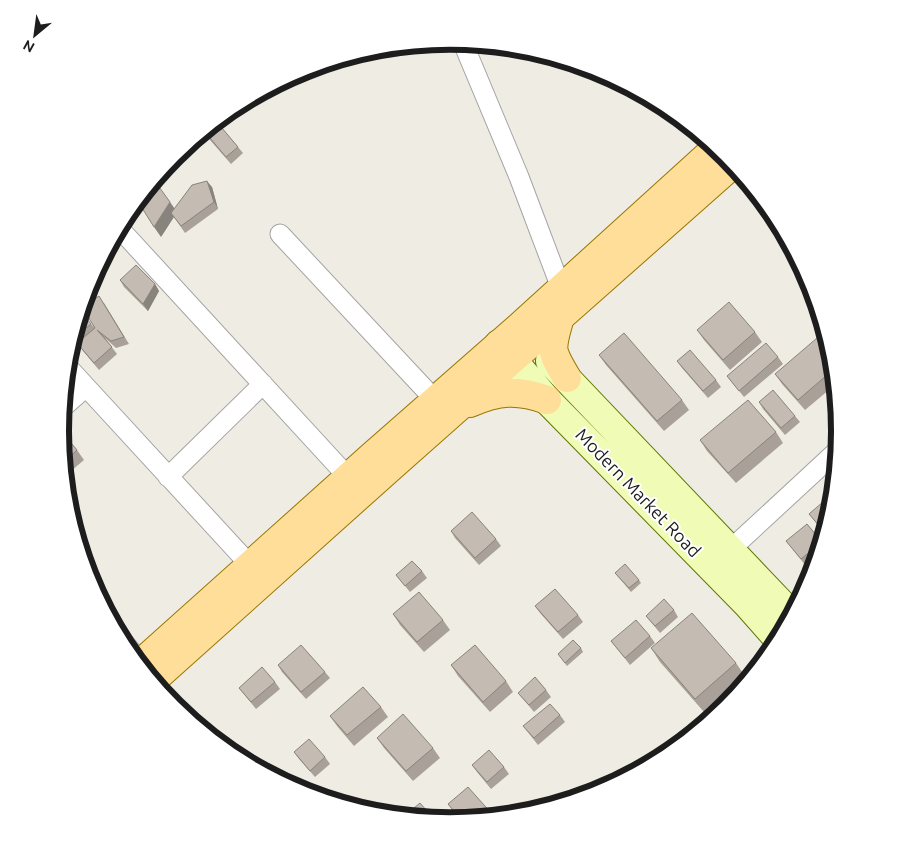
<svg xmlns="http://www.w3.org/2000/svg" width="900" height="863" viewBox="0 0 900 863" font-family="Ubuntu,sans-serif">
<rect width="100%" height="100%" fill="#efece3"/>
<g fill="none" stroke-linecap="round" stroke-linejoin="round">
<defs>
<path id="street" d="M463,43L519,177L561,288
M119,228L348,477
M280,234L435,400
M66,365L250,565
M62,408L86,387
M168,477L263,384
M731,549L838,450
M121,639L141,663"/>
<path id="secondary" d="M499,344L547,400L748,605L779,640
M550,361L792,615"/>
<path id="primary" d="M560,317C551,350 549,348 567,378
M470,403C498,391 517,389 547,400
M139,665L371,457L519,327L716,148
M152,681L392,466L733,164"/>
</defs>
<use href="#street" stroke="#a4a4a4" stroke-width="21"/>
<use href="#secondary" stroke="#5d7702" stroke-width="30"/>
<use href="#primary" stroke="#977600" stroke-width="30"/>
<use href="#street" stroke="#fff" stroke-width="19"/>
<use href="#secondary" stroke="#f0fbb5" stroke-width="28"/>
<use href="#primary" stroke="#fede99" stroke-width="28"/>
</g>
<path fill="#a9a199" d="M216,121L238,147L243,153L231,164L203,132Z
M212,187L218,209L185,233L174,217L161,237L175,208Z
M120,280L155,284L159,291L148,311L124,287Z
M104,303L129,344L116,348L105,338L117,354L99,370L78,345L74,348L71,344L80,315L91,324L95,328Z
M697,330L755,332L762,342L730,370L704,340Z
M599,355L682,400L689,410L664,431L606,365Z
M833,356L836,384L805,410L782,384L775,374Z
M778,357L783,364L744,397L727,376Z
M677,361L716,380L721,387L708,398L682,368Z
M759,402L795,416L800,422L785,435L763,409Z
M60,431L77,450L84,460L64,477Z
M776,432L783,443L736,483L707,451L700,440Z
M832,510L825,534L809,514Z
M451,531L496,539L501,546L479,565L455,538Z
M786,541L822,542L818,556L806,566Z
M422,571L427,578L410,592L396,575Z
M615,573L639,580L641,583L631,592Z
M535,606L578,615L583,622L563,639L540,613Z
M674,610L678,617L660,633L646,616Z
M393,614L443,620L450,630L424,652L400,625Z
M650,636L655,643L630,665L611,641Z
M581,648L583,652L567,666L558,654Z
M651,648L736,663L745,676L704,712L660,662Z
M278,665L325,672L330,678L306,699L282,672Z
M451,665L506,681L513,692L490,712L458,676Z
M275,682L280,689L256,709L239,688Z
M546,690L551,697L534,712L518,693Z
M381,707L388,717L354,746L337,726L330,716Z
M560,715L565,722L538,745L523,726Z
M377,738L433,748L440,758L413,781L384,748Z
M294,752L325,757L330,764L315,777L299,759Z
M472,765L504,767L509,774L491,789L477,772Z
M448,804L492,814L494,817L461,821Z
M427,811L430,814L424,819L412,818L408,813Z"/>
<path fill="#89837d" d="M207,181L212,187L218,209L214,202Z
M170,202L177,212L161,237L154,227Z
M155,284L159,291L148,311L143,304Z"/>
<path fill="#c4bbb2" stroke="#89837d" d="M216,121L238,147L226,157L204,131Z
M154,180L170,202L154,227L137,200Z
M207,181L214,202L181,226L171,213L192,185Z
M136,265L155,284L143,304L120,280Z
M99,296L124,337L111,341L97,330L112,347L94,363L77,343L95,328L82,307Z
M729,302L755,332L723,360L697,330Z
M82,313L91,324L72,339L80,315Z
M624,333L682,400L657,421L599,355Z
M817,338L833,356L834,369L798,400L775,374Z
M766,343L778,357L739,391L727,376Z
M690,350L716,380L703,391L677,361Z
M773,390L795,416L781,428L759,402Z
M748,400L776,432L728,473L700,440Z
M60,430L77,450L63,463L60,431Z
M824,501L832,510L829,521L821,528L809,514Z
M472,512L496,539L475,558L451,531Z
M807,524L822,542L801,559L786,541Z
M412,561L422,571L405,586L396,575Z
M625,564L639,580L629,588L615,573Z
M555,589L578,615L558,632L535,606Z
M419,592L443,620L417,642L393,614Z
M664,599L674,610L655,626L646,616Z
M692,613L736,663L695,699L651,648Z
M636,620L650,636L625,658L611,641Z
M573,640L581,648L565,663L558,654Z
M301,645L325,672L301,692L278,665Z
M475,645L506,681L483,702L451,665Z
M262,667L275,682L251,702L239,688Z
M535,677L546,690L529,705L518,693Z
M363,687L381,707L347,735L330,716Z
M550,704L560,715L534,738L523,726Z
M403,714L433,748L406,771L377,738Z
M309,739L325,757L310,771L294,752Z
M489,750L504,767L487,782L472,765Z
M468,787L492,814L487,818L462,821L448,804Z
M420,803L427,811L418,819L413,818L408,813Z"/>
<g text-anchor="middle" stroke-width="4" stroke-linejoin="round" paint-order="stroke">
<g font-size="18" fill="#1d1d1d" stroke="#fff">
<text transform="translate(638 493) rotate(46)" y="6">Modern Market Road</text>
</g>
</g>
<path d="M0 0H900V863H0ZM69 431a381 381 0 1 1 762 0a381 381 0 1 1-762 0Z" fill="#fff" fill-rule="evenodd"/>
<path fill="none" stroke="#1d1d1d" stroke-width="6" d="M69 431a381 381 0 1 1 762 0a381 381 0 1 1-762 0Z"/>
<g transform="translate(35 35) rotate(209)" stroke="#ffffff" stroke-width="4" paint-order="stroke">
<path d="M0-4L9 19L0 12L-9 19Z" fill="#1d1d1d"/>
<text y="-8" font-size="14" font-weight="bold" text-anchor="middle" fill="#1d1d1d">N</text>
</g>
</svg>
